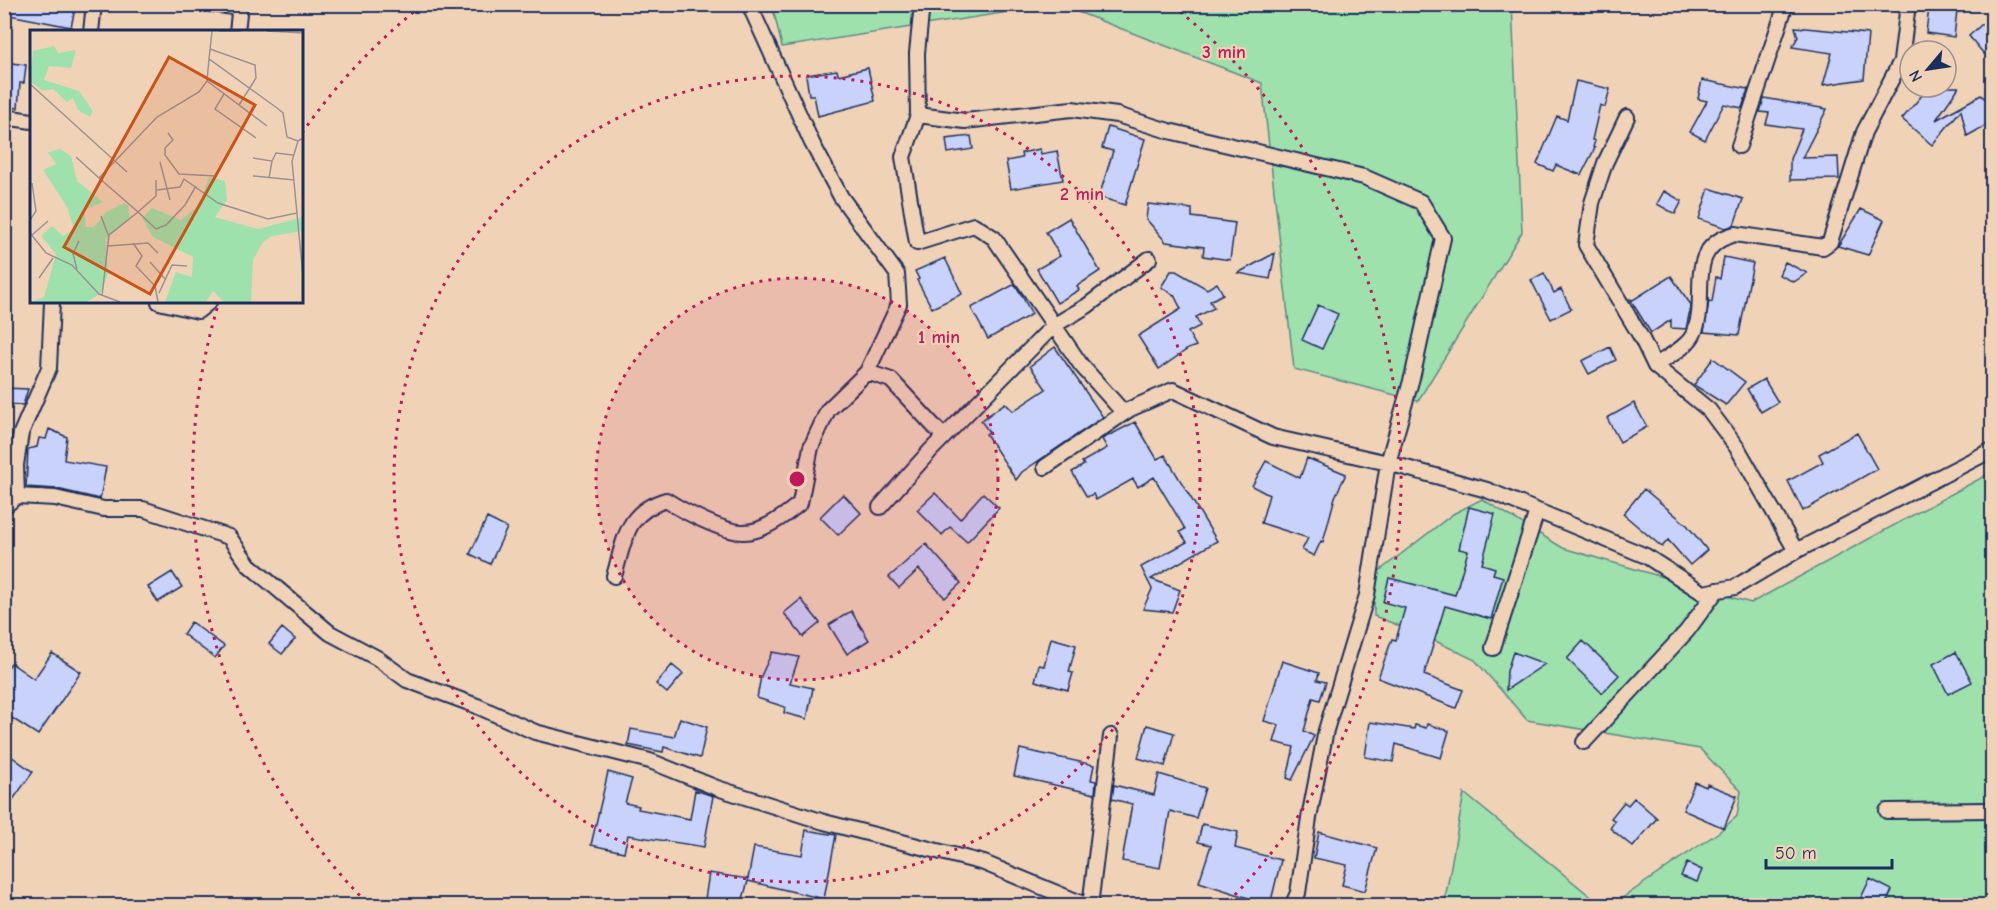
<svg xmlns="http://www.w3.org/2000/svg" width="1997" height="910" viewBox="0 0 1997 910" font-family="'Comic Neue',sans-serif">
<rect width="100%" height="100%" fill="#f0d3b7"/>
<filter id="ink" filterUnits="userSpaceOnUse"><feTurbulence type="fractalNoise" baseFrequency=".0167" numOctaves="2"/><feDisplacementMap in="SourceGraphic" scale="12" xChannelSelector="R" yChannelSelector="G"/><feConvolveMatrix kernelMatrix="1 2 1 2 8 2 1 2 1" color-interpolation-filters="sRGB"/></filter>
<g filter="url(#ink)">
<path fill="#9ee1ac" stroke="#5c8885" stroke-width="1.5" d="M772,4L1054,5L782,47Z
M1060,5H1512L1522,232L1418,401L1294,369L1262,83Z
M1992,472V905L1817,906L1811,899L1805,906L1612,905L1719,832L1737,816L1741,791L1700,749L1527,720L1475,660L1423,635L1374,616V575L1453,514L1482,499L1563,548L1751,603Z
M1464,793L1601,905H1444Z"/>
<path fill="#c9d2fa" stroke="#1b2f5e" stroke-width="1.5" d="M4,4H76L71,27L4,14Z
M1929,7L1957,10L1954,37L1926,33Z
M1992,15V46L1984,54L1969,36Z
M1795,27L1868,34L1864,79L1823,85L1832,53L1792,47L1798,37Z
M4,62L26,65L24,83H20L18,108L4,106Z
M868,68L875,101L818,116L814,95H809L806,75L837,70L838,75Z
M1702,80L1748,89L1742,108L1724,104L1705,140L1690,132L1707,101L1698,99Z
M1576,81L1610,89L1605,107L1600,105L1592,140L1595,141L1593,147L1595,148L1581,175L1556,165L1553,171L1537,164L1557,116L1567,120Z
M1929,87H1959L1936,120L1981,95L1992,105V122L1967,136L1961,110L1932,145L1902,119Z
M1764,98L1827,109L1802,158L1838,157L1839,179L1790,180V159L1802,129L1766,124L1769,113L1760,112Z
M1108,127L1145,139L1125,205L1099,197L1113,151L1102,148Z
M971,136L973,149L948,153L946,139Z
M1040,149L1041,154L1057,151L1063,180L1011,189L1006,161L1022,158L1021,153Z
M1709,188L1743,199L1734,225L1726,228L1699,219Z
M1664,191L1682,201L1675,214L1657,204Z
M1148,204L1192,209V217L1235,223L1230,260L1203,256L1204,247L1166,242L1146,219Z
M1861,209L1884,220L1868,255L1838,246Z
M1069,218L1100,271L1077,286L1079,290L1057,303L1037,269L1060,256L1046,232Z
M1275,253L1270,279L1238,273Z
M1724,257L1753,263L1739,335L1704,332L1709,301L1712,302L1716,277L1720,279Z
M945,258L962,294L932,308L917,280L919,279L915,271Z
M1785,262L1807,273L1794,282L1779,275Z
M1171,271H1176L1207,289L1217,283L1223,294L1210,301L1214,308L1196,317L1200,326L1188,332L1196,346L1188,349L1159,369L1138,336L1181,309L1174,295L1161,287Z
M1544,273L1554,293L1561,289L1571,309L1551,319L1531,280Z
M1671,276L1691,305L1686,329L1671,328V320L1651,333L1630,299L1633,300Z
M1015,284L1032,314L988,339L971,308Z
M1318,305L1338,314L1322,349L1302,340Z
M1055,347L1103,417L1022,472L1016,480L986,434L989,432L981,421L1005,403L1013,411L1046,389L1030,366Z
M1610,347L1616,360L1589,374L1582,361Z
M1713,358L1745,382L1726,405L1694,385Z
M1764,379L1778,402L1761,412L1747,389Z
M4,388L28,389L23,405L4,404Z
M1634,403L1647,427L1620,442L1607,418Z
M1135,422L1157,459L1165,455L1217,541L1151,579L1180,590L1172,612L1143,609L1152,589L1141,567L1187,542L1180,532L1185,529L1154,477L1138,487L1133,479L1096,500L1093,494L1087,497L1072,472L1084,465L1082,462L1107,448L1102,439Z
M49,429L67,437L64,460L106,467L100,499L57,489L26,487L28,449L37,447L39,438L46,439Z
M1857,433L1877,469L1803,511L1788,481L1823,462L1819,454Z
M1307,458L1346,474L1335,497L1323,542L1321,541L1314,556L1302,550L1308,538L1261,523L1269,495L1252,486L1266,461L1300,478Z
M1644,489L1687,525L1707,550L1690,565L1668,540L1662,547L1623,514Z
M935,493L960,519L983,493L999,508L967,542L950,527L942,535L917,510Z
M843,494L861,513L838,535L820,517Z
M1469,507L1495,514L1482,564L1495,568L1493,574L1503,577L1491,619L1445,606L1424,675L1463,690L1456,708L1378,678L1392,639L1396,640L1405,608L1383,602L1389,578L1455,595L1468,551L1459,549Z
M487,518L507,528L490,564L470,554Z
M926,544L961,583L945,598L919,569L899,588L889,577Z
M172,572L182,587L158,602L148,587Z
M801,599L820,623L803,637L784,613Z
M851,611L869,640L847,654L829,625Z
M191,622L224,646L215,658L183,634Z
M282,628L295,639L282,654L269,644Z
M1051,638L1076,645L1069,672L1073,673L1068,690L1035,681L1039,665L1044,666Z
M1583,641L1619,675L1602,693L1567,659Z
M772,652L799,657L790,683L813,688L807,719L784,713L785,707L757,698L761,676Z
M1513,652L1545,664L1506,690L1507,671Z
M1956,652L1972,682L1948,694L1933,664Z
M52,653L81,672L38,735L4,713V673L11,663L34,679Z
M1282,661L1319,673L1317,680L1326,682L1320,700L1313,698L1304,731L1314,736L1292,780L1287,778L1294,747L1274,742L1279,725L1264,721Z
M672,665L683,674L667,693L656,684Z
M680,718L707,727L700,758L664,747L663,752L628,745L631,729L674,737Z
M1370,722L1414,729L1415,725L1426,728L1427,724L1449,731L1441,758L1396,744L1393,762L1365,757Z
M1147,725L1174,733L1165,766L1138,758Z
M1020,749L1094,765L1091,780L1096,781L1095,794L1014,776Z
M4,751L33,772L4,812Z
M608,772L632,779L625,803L639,806L638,809L690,819L695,790L713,796L704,847L628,835L624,852L591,845Z
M1159,774L1205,788L1196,818L1170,811L1160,868L1122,861L1132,804L1112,799L1114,785L1154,795Z
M1695,782L1706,787L1707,784L1737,796L1724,828L1683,810Z
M1634,798L1657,818L1633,847L1610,828L1615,821L1611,818L1624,802L1628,805Z
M1202,824L1238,832L1235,848L1281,860L1270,905L1199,882L1211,845L1198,842Z
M806,830L836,835L824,899L748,881L741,906H704L709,873L748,879L754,847L802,855Z
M1319,832L1377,848L1365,891L1342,885L1347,865L1314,858Z
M1687,863L1702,870L1697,882L1681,876Z
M1870,879L1892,890L1885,906H1857Z"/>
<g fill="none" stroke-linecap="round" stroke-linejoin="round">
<defs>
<path id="minor" d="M212,4L240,8
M922,4L917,53L918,115L903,157L917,243L974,225L994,238L1081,365L1124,413
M91,32L94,4
M237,32L240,4
M918,115L965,121L1072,109L1117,115L1169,131L1364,177L1421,202L1443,238L1413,374L1388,463L1273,437L1173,390L1130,409L1045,467
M4,117L32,121
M1627,117L1605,163L1592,203L1586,245L1641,337L1655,366L1709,410L1738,449L1796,551
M1739,146L1786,4
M159,302L198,311L209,302
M1655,366C1667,357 1688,347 1694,333C1710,297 1682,248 1735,234L1823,247L1830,242L1864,132L1901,61L1908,4
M867,372L891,380L944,437
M17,496L16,465L21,433L49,368L52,302
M4,507L17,496L55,498L104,509H143L229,537L249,565L330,633L377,658L407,680L477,706L535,732L650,761L717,788L824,822L984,863L1088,906
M880,507L931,450L1053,326L1087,306L1149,259
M614,576C625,540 625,512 666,500C683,511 723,532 743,532C762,533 787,514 800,503L811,447L828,410L867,372L899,304L897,274L841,197L812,143L749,4
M1493,648L1537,511
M1584,742L1687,631L1717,590
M1887,811L1992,810
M1090,906L1111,736
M1292,906L1298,893L1309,818L1326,730L1367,595L1388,463L1487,490L1569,524L1646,556L1703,593L1735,587L1796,551L1992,450"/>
</defs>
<use href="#minor" stroke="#1b2f5e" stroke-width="18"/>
<use href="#minor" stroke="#f0d3b7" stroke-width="14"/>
</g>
</g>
<circle cx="797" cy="479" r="201" fill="#c2185b" fill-opacity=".12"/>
<g fill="none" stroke="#c2185b" stroke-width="3" stroke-dasharray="3 6">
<circle cx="797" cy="479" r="201"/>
<circle cx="797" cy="479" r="403"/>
<path d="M366 902A604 604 0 0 1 219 302M302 133A604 604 0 0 1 421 6M1173 6A604 604 0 0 1 1228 902"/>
</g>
<g transform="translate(30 30)">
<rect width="273" height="273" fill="#f0d3b7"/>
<path d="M24,16L28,23L46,20L41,38L19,36L14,50L49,61L63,81L60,87L48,80L43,68L37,72L23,59L13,61L0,51L3,21ZM30,119L41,126L47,151L73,172L54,180L56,197H64L76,182L94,173L98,175L100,189L76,209L78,244L71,263L57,272H0L14,267L26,224L11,206L22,196L33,206L44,199L37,177L13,140L26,134L18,122ZM179,147L195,151L197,170L185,187L228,199L270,188L273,183V201L242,206L233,212L223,230L221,272H194L183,261L176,272H135L146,242L162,247L163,227L123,207L112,188L122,178L151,190L169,175Z" fill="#9ee1ac"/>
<path fill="none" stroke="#9b9193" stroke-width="1.5" d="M189,1H211M237,1L273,3M180,19L225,35L226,48L209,75M179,29L182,1M177,51L237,96M0,54L97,142M194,64L185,79L226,108M138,103L143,110L135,118V125L149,144L186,146M273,108L268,111L262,131L273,247M46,127L69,148M223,128L242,131L239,148M242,131L246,123L263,125M130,132L140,170M223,146L264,150M126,150V166L108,182L126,199L136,195L155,175L166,156M127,160L150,157L154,149L188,173L238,189L267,183M71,186L79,207M0,190L6,181L2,153M0,203L16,223L42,235L69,264L90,272M2,205L18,191M103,213L112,226L106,236L125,256L128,272M78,216L118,213L128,223M120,232L135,249M47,239L43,224L49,211M9,248L23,228M129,263L142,235L157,236M72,266L79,205L108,182L69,148L127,87L169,62L177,51L179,29L247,78L253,83L257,107L268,111"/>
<path fill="#c95318" fill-opacity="0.15" stroke="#c95318" stroke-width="3" d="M139,27L225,75L120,264L34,217Z"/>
<rect width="273" height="273" fill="none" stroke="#1b2f5e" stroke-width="3"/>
</g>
<circle cx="797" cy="479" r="9" fill="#c2185b" stroke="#f0d3b7" stroke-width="3"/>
<g font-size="18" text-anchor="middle" font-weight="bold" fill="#c2185b" stroke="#f0d3b7" stroke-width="4.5" stroke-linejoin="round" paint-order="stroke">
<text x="1224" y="58">3 min</text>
<text x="1082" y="200">2 min</text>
<text x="939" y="343">1 min</text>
</g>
<rect width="1997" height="910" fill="none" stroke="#f0d3b7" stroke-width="24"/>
<rect x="12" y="12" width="1973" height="886" fill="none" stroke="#1b2f5e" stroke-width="2" filter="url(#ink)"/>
<g transform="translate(1928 69) rotate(241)"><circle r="28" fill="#f0d3b7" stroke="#9b9193" stroke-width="1.5"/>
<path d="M0-4.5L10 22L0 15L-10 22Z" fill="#1b2f5e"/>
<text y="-9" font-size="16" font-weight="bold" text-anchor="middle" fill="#1b2f5e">N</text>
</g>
<path d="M1766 859v9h126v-9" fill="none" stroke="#1b2f5e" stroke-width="3"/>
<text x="1775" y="859" font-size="18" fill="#1b2f5e" stroke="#f0d3b7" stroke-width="4.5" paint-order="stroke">50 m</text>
</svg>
